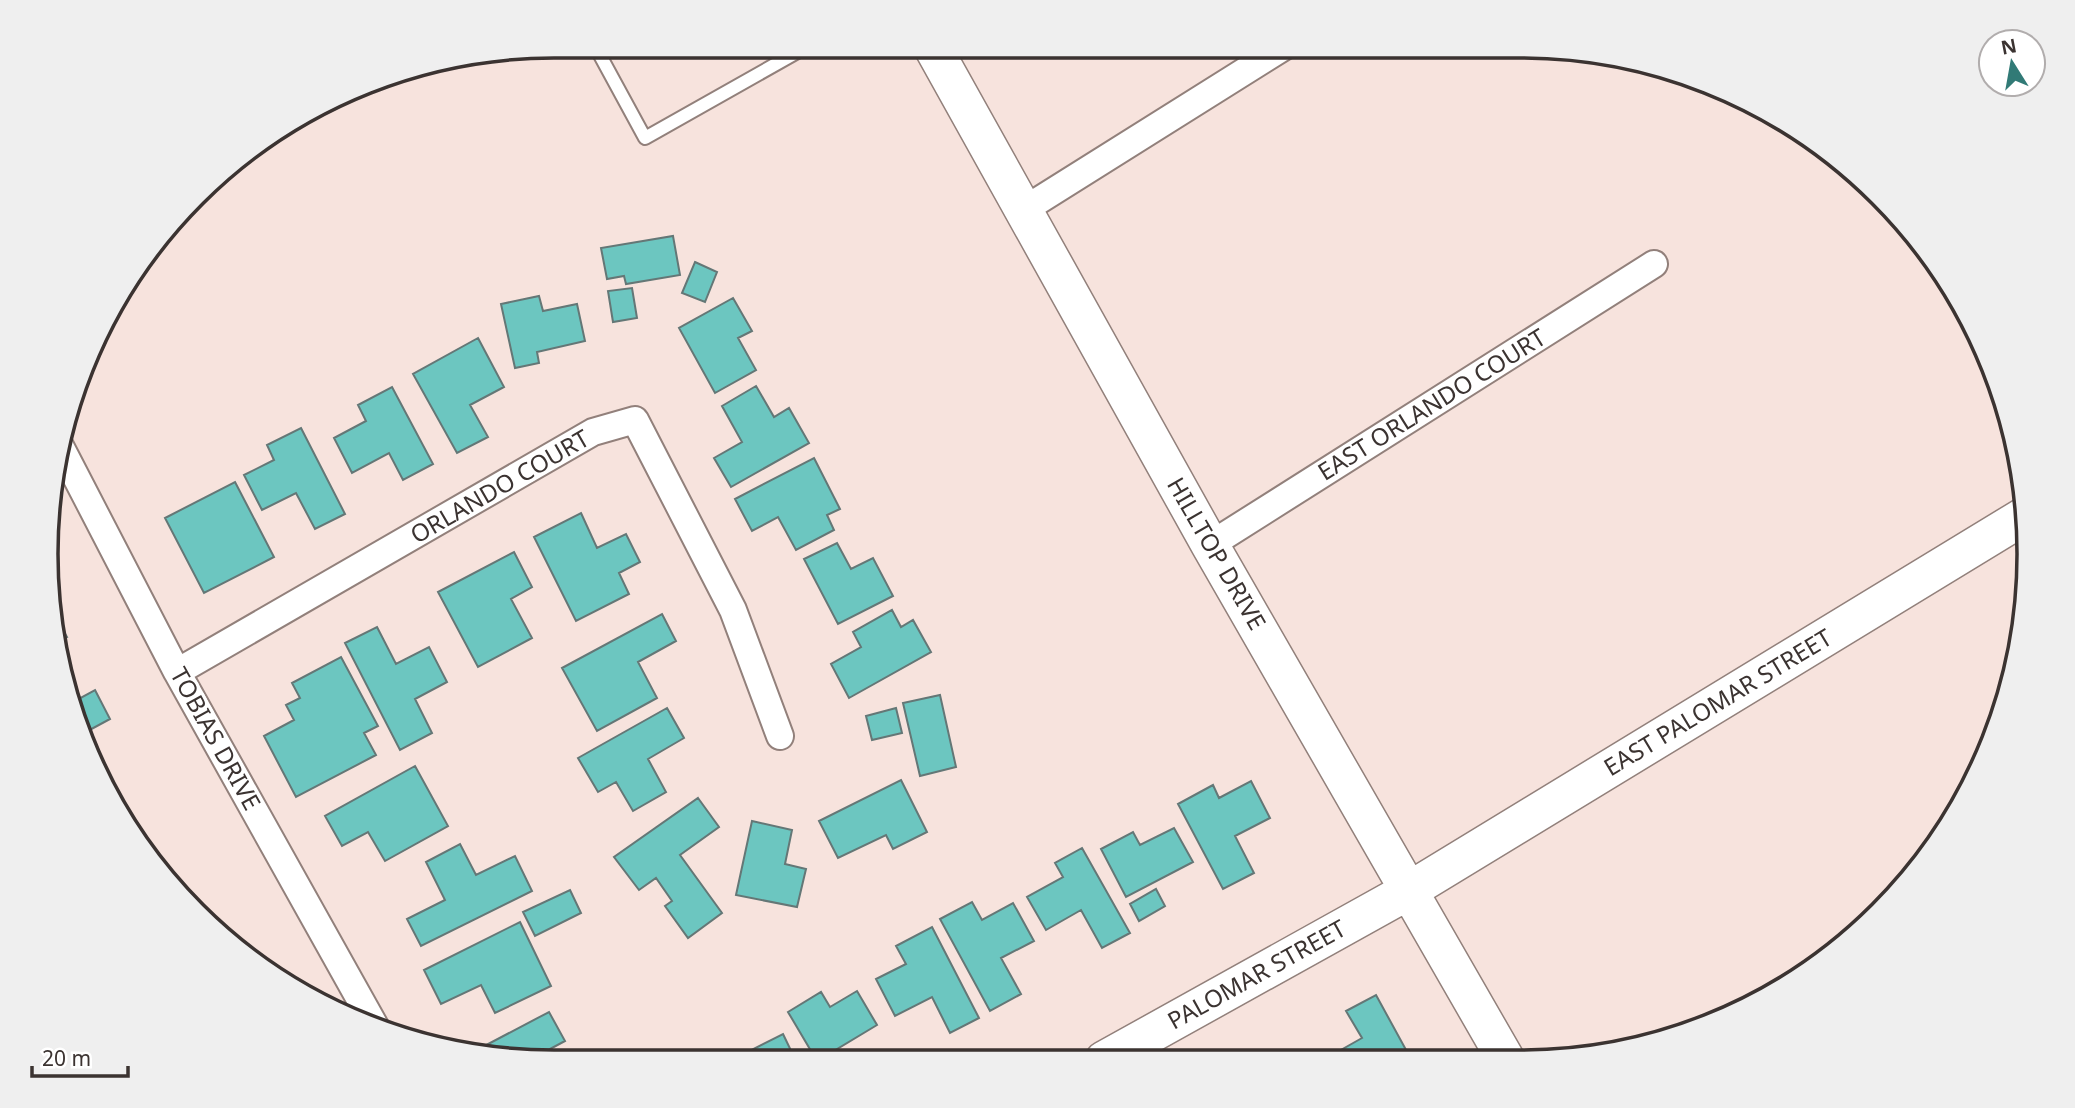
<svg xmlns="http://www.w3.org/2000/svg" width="2075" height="1108" viewBox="0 0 2075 1108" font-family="'Noto Sans',sans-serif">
<rect width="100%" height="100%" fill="#f7e3dd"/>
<path fill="#6cc6c0" stroke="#647776" stroke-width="2" d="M673,236L680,275L626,284L624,276L607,279L601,248Z
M695,262L717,272L705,302L682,293Z
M632,288L637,318L613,322L608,291Z
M539,296L543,311L577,304L585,341L537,352L539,363L515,368L501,304Z
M733,298L752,331L738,338L756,370L715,393L679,328Z
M478,338L504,387L470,405L488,437L457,453L413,374Z
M756,386L774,417L789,408L809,443L731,487L714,458L742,442L722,406Z
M392,387L433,464L403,480L389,453L352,473L334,438L366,421L358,405Z
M301,428L345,514L315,529L296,493L262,510L244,475L274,460L267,445Z
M814,458L840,509L827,515L834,530L796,550L778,517L752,531L735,499Z
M235,482L274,557L204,593L165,518Z
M581,513L597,548L626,534L640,562L619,573L629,594L576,621L534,537Z
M837,543L851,569L873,558L893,596L838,624L804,559Z
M514,552L532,587L511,599L532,638L478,667L438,592Z
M892,610L901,627L913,620L931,652L849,698L831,664L861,647L853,632Z
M52,611L67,637L59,641Z
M662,614L676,641L638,662L657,698L597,731L562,668Z
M377,627L396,664L429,647L447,682L415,699L432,733L400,750L345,643Z
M341,657L378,726L364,733L376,755L296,797L264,736L294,720L286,705L300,698L292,683Z
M95,690L110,719L84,733L88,741L83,744L73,702Z
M940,695L956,767L920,776L903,703Z
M667,708L684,738L648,759L666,792L633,811L616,782L598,792L578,758Z
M896,708L902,733L872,740L866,716Z
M415,766L448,826L385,861L368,832L342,846L325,816Z
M901,780L927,832L893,849L886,835L838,858L819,821Z
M1251,781L1270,818L1235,836L1254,873L1223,889L1178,804L1213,785L1219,798Z
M698,798L719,827L680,855L722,913L688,938L665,906L672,901L656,878L639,890L614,857Z
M752,821L792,830L785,864L806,869L797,907L736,895Z
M1174,828L1193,862L1126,897L1101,849L1133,832L1140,845Z
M460,844L476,875L515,856L532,891L421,946L407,919L445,900L426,862Z
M1082,848L1130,933L1102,948L1081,910L1046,930L1027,897L1063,877L1055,863Z
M1156,889L1165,906L1139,921L1130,904Z
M570,890L581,913L535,936L523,912Z
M972,902L982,920L1013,903L1034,941L1001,958L1021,994L990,1011L940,919Z
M520,922L551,986L495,1013L481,985L441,1004L424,970Z
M932,927L979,1018L950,1033L932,997L895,1016L876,979L906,964L896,946Z
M857,991L877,1025L817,1061L788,1012L821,992L830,1007Z
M1376,995L1411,1059H1325L1362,1038L1346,1011Z
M549,1012L565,1041L550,1049L556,1061H521L471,1053Z
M783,1034L796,1061H730Z"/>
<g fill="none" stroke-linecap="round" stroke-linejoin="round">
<defs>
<path id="service" d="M595,46L645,138L808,46"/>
<path id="minor" d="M1022,211L1285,46
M60,446L177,672L376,1028
M1210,545L1654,264
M177,672L593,432L635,420L733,610L780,736"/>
<path id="secondary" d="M932,46L1210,545L1505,1058
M1104,1060L1410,890L2026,515"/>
</defs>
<use href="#service" stroke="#92807b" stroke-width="16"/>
<use href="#minor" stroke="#92807b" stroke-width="30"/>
<use href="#secondary" stroke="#92807b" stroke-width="40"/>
<use href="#service" stroke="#fff" stroke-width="12"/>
<use href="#minor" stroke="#fff" stroke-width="26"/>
<use href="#secondary" stroke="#fff" stroke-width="37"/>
</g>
<g text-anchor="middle" stroke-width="6" stroke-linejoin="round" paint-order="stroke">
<g font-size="24" fill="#3b3331" stroke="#fff">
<text transform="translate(1432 405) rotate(-32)" y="8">EAST ORLANDO COURT</text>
<text transform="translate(500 487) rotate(-30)" y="8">ORLANDO COURT</text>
<text transform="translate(1216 554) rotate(60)" y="8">HILLTOP DRIVE</text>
<text transform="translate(1718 703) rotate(-31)" y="8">EAST PALOMAR STREET</text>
<text transform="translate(215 739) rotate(61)" y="8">TOBIAS DRIVE</text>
<text transform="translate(1257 975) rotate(-29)" y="8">PALOMAR STREET</text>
</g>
</g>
<path d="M0 0H2075V1108H0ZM554 58H1521A496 496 0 0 1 2017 554V554A496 496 0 0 1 1521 1050H554A496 496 0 0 1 58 554V554A496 496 0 0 1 554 58Z" fill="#efefef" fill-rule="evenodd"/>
<path fill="none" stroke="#3b3331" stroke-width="3.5" d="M554 58H1521A496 496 0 0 1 2017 554V554A496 496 0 0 1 1521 1050H554A496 496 0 0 1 58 554V554A496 496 0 0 1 554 58Z"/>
<g transform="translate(2012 63) rotate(349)"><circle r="33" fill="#ffffff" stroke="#b1adad" stroke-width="2"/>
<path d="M0-5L12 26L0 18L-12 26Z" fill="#317a76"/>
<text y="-10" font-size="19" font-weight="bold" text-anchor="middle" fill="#3b3331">N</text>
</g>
<path d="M32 1066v10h96v-10" fill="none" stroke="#3b3331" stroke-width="3.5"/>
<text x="42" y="1066" font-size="21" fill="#3b3331" stroke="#ffffff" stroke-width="5" paint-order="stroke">20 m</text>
</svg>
